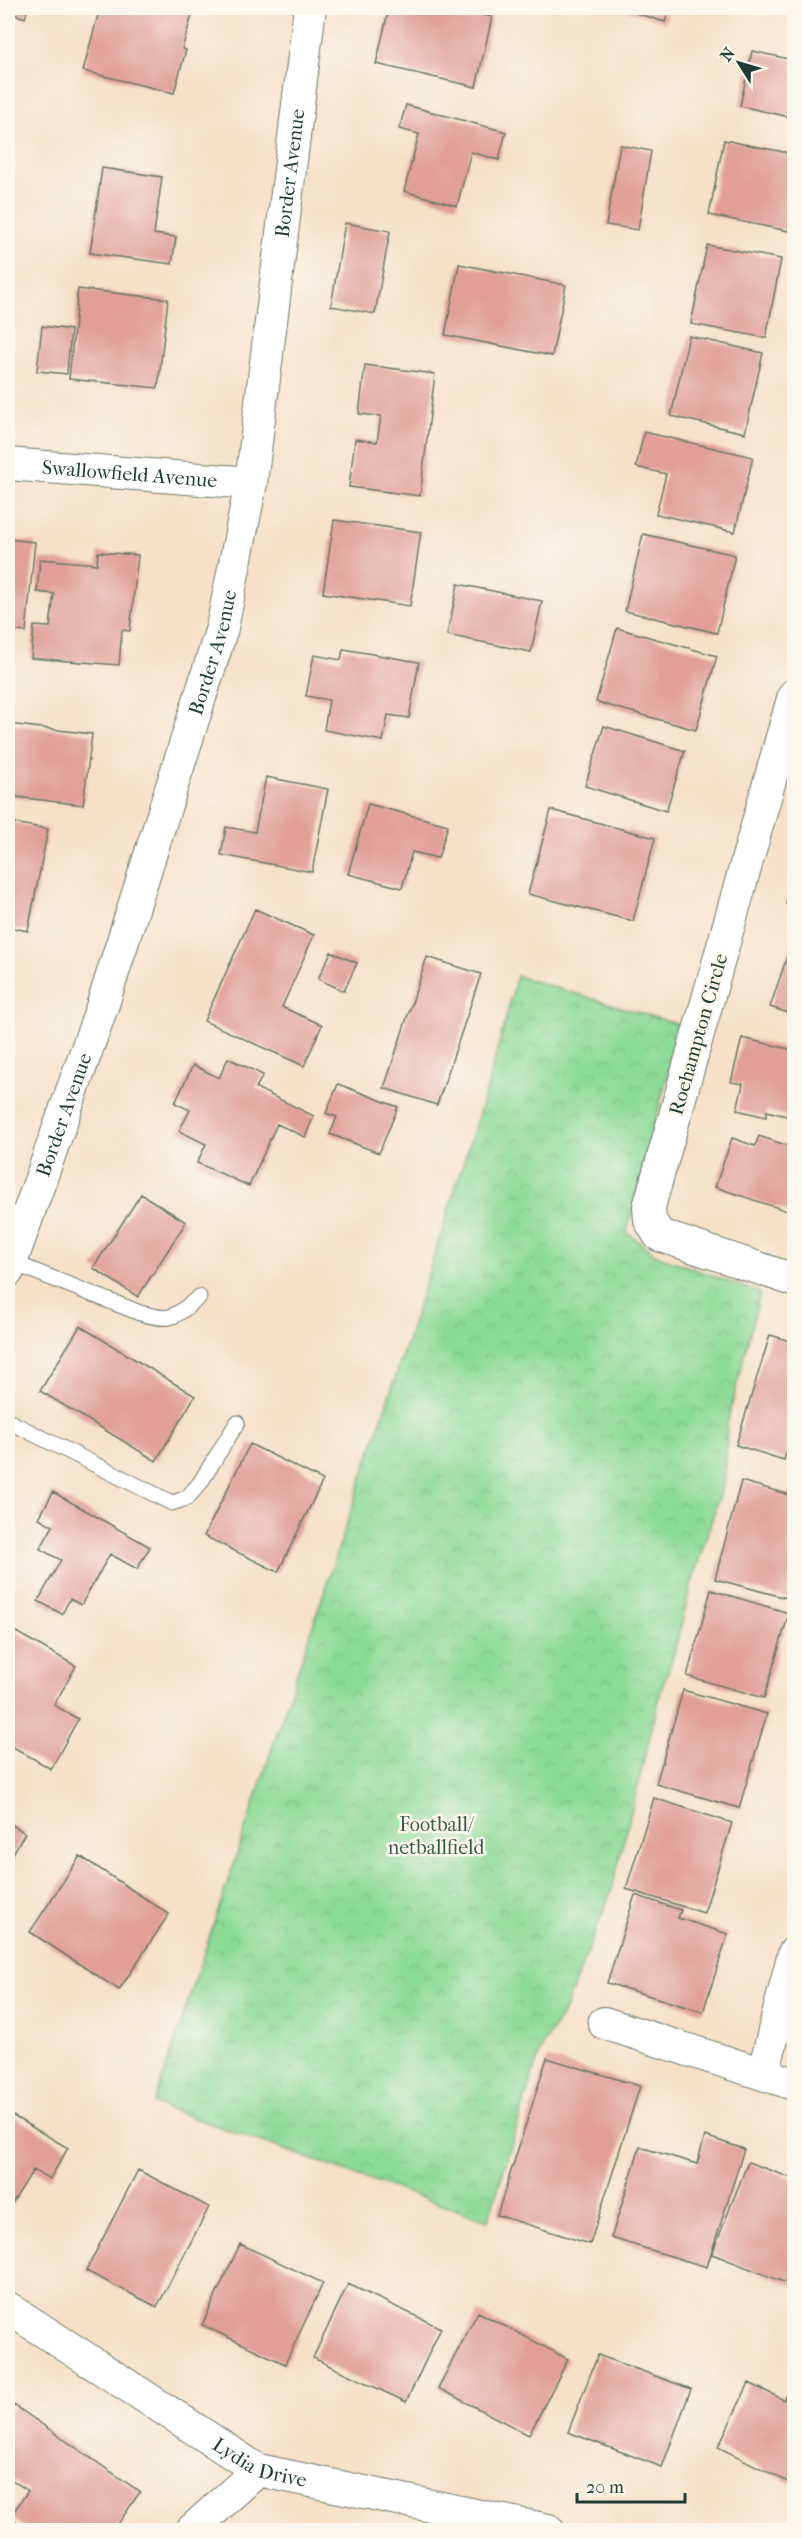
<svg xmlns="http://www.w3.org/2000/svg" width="802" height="2538" viewBox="0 0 802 2538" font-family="'IM FELL French Canon',serif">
<defs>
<pattern id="park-crowns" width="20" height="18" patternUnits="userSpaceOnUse" patternTransform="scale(1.5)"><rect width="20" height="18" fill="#8cda98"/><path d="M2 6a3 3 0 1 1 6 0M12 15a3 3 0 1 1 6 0" fill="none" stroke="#78bc84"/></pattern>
</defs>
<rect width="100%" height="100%" fill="#fbf7ec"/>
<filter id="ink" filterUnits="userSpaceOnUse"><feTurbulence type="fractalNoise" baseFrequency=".0167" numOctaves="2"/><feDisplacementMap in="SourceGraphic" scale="12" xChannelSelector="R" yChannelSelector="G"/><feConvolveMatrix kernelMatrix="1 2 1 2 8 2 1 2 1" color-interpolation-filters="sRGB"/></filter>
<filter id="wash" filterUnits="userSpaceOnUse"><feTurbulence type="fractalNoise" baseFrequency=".008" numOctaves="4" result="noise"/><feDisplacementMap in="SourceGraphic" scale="24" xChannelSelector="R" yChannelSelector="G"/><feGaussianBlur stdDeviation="1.35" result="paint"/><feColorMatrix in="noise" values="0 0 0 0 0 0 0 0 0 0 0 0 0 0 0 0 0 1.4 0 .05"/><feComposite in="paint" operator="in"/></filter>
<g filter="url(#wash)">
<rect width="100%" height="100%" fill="#f6e0c7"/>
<path fill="url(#park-crowns)" stroke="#568c66" stroke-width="1.5" d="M517,976L680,1025L627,1232L656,1255L760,1293L727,1424L725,1478L691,1585L673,1656L662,1687L612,1889L565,2009L540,2051L488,2221L154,2104L402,1357L488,1085Z"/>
<g id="blocks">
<path fill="#e0a097" d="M8,8H28L25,18L8,12Z
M100,8L122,14L124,8H194L182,49L186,50L174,93L83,71Z
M389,8H461L460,9L492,17L476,87L376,64Z
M619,8H676L675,12L669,10L665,22Z
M752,51L794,60V118L740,106Z
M406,105L506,132L499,160L471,152L457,206L404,191L419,134L399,129Z
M724,140L794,154V203L789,231L709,215Z
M620,145L651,151L638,230L606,225Z
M102,168L162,177L154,234L176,237L172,264L90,253Z
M345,223L390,231L375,314L331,306Z
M707,245L781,259L766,338L691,324Z
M459,264L566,285L552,356L445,335Z
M78,289L168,299L158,388L69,379Z
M42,326L71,330L67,374L37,371Z
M689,336L763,353L745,433L671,416Z
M365,365L435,374L420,496L349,487L355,439L377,442L381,416L359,414Z
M644,432L753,457L735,532L656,514L666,474L636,467Z
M334,520L421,532L410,606L323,593Z
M643,534L735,555L717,633L625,611Z
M8,539L35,542L26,632L8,630Z
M98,552L138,555L130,631L122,630L119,665L31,658L34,626L50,627L54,594L37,592L40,559L97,564Z
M458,584L542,601L531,652L447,635Z
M617,628L717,656L696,730L596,702Z
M343,649L419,662L409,718L388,715L383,741L324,730L329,700L306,696L314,655L341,660Z
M8,724L92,734L83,805L8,796Z
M604,726L685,751L666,811L585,786Z
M266,777L328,789L312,872L221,855L226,827L255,832Z
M368,804L448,825L438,858L412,852L402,888L348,874Z
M551,810L655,838L633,921L528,894Z
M8,822L48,829L28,931L8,927Z
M794,877V906L786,904Z
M255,909L314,935L282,1007L322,1025L304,1066L204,1021Z
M794,936V1015L770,1007Z
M331,952L357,963L344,991L318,979Z
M427,957L481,974L437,1105L384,1088Z
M742,1038L794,1050V1118L767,1111L766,1117L737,1110L743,1084L731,1082Z
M228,1058L263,1075L256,1088L314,1116L305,1137L277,1124L249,1186L197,1163L206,1144L179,1131L190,1110L175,1103L193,1065L219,1078Z
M338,1084L398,1107L379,1153L330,1134L337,1117L326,1113Z
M759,1136L794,1148L793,1213L715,1187L732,1138L755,1146Z
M141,1194L186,1222L138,1297L93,1268Z
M80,1326L195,1396L156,1461L40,1391Z
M770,1335L794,1342V1426L784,1460L736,1445Z
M250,1444L323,1480L278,1572L204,1536Z
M741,1481L794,1496V1600L715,1579Z
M53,1492L150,1547L137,1569L110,1554L81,1605L70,1599L62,1614L38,1601L61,1560L40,1549L53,1526L39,1518Z
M711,1590L789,1613L764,1698L687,1676Z
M9,1628L76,1666L54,1705L78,1719L51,1769L8,1744V1632Z
M683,1690L767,1714L739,1808L656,1784Z
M654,1798L732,1823L704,1913L626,1889Z
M8,1822L25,1833L8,1862Z
M80,1856L169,1914L119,1990L30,1932Z
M635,1895L681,1910L678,1918L728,1934L703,2012L607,1983Z
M547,2058L640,2086L590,2244L497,2215Z
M8,2113L68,2148L50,2179L33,2170L12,2204L8,2201Z
M705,2136L744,2149L707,2267L611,2238L640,2147L697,2164Z
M748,2162L794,2179V2286L712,2254Z
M138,2170L209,2207L157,2307L86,2271Z
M240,2244L323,2283L285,2364L202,2325Z
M348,2284L441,2328L406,2402L313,2358Z
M478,2312L568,2359L529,2435L438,2388Z
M598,2355L691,2389L662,2467L568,2432Z
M794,2380V2478L792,2484L718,2447L749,2383L784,2400Z
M14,2405L140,2492L114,2530H29L10,2517L28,2491L8,2477V2415Z"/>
</g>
</g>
<g filter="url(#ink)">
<use href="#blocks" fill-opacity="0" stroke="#6a7667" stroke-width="1.5"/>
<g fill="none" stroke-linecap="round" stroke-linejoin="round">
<defs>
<path id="service" d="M11,1262L140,1313C173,1322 173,1318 199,1297
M8,1421L172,1503L187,1498L200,1483L237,1423"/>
<g id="minor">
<path id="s1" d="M8,464L251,483"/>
<path d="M794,695L649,1207L650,1220L659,1235L794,1280"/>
<path id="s2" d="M8,1271L103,1004L222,628L251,483L310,8"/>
<path d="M604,2023L794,2084"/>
<path d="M763,2074L794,1953"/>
<path id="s3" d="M8,2308L258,2470L548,2530"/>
<path d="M192,2530L258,2470"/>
</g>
</defs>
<use href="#service" stroke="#6a7667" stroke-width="17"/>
<use href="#minor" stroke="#6a7667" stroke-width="34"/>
<use href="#service" stroke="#fff" stroke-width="15"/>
<use href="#minor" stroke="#fff" stroke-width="32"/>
</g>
</g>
<g text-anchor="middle" stroke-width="5" stroke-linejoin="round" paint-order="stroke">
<g font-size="20" fill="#1f3d34" stroke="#fbf7ec">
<text dy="7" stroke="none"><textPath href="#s2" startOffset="1138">Border Avenue</textPath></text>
<text dy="7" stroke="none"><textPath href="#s1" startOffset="122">Swallowfield Avenue</textPath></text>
<text dy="7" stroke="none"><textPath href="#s2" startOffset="652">Border Avenue</textPath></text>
<text transform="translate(698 1034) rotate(-74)" y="7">Roehampton Circle</text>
<text dy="7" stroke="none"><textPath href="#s2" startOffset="166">Border Avenue</textPath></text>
<text dy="7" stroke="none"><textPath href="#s3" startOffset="297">Lydia Drive</textPath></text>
</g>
<g font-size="20" fill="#355c48" stroke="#fbf7ec">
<text x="436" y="1831">Football/<tspan x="436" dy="23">netballfield</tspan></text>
</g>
</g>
<rect width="802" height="2538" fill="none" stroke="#fbf7ec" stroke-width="30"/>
<g transform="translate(739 63) rotate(307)" stroke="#fbf7ec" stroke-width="4.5" paint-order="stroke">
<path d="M0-4.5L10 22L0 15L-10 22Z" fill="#1f3d34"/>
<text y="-9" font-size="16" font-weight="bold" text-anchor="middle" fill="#1f3d34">N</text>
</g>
<path d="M577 2493v9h108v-9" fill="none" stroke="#1f3d34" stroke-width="3"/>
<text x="586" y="2493" font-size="18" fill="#1f3d34" stroke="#fbf7ec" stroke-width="4.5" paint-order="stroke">20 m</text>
</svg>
